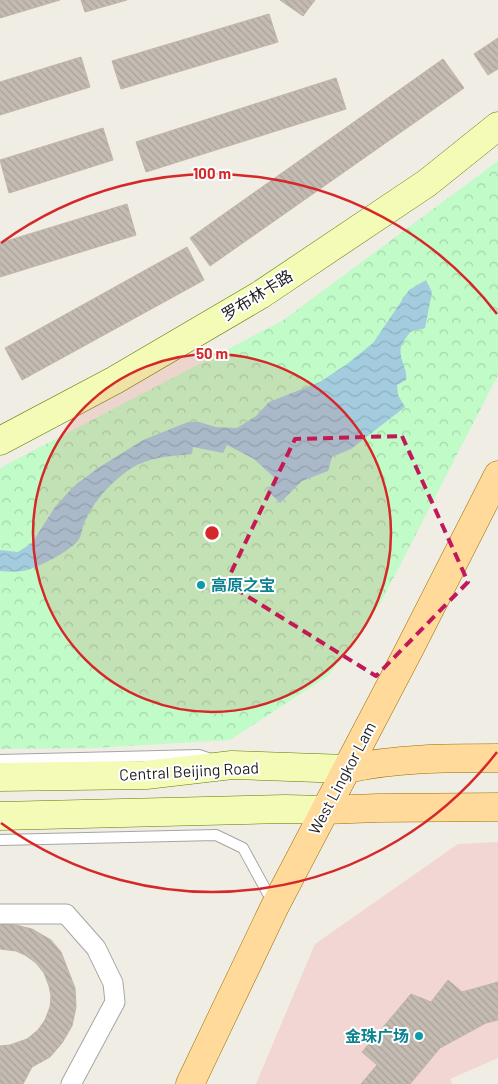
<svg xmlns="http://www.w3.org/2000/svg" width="498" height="1084" viewBox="0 0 498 1084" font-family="Barlow,'Noto Sans SC',sans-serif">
<defs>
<pattern id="park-crowns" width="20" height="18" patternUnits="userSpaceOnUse" patternTransform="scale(1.25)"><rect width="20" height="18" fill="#c0fbc8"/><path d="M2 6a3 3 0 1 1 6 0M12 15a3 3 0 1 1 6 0" fill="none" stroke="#a5d7ab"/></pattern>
<pattern id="water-waves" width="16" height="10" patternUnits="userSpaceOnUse" patternTransform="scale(1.25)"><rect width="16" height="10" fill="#a3cddf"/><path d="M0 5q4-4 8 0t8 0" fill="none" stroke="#8cb0bf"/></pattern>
<pattern id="building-back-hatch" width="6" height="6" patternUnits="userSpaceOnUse" patternTransform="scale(1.25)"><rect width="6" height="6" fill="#c4bcb3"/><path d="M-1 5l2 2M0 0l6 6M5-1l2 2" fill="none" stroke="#a8a19a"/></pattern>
</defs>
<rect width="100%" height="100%" fill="#f0ede4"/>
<path fill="#f1d6d3" d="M498,842V1058L450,1079L452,1084H256L315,944L458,844Z"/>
<path fill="url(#park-crowns)" d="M498,161V375L380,604L328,676L230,740L95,748L0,749V468L282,321Z"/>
<path fill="url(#water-waves)" d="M426,280L432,292L425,328L410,332C407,337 402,342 401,347C398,358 408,369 406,380L397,385L398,395L405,407L351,449L332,457L328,471L302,481L280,503L267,490L277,480L254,459L227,445L223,453L193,447L192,454C171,456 148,457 130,469C111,482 94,501 85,521C82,527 82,534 79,539C73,550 35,569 23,571C15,572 8,572 0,571V550L18,552L32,543L55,507L73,487L98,468L143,440L188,422H199L216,427L237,428L256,416L269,402L320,382L347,364L373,343L409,290Z"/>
<path fill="url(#building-back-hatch)" stroke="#c2b4a6" d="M0,0H60L0,18Z
M81,0H127L85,12Z
M280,0H315L303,16Z
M269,14L278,42L121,89L112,61Z
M498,38V69L488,75L474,54Z
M81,57L90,87L0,115V82Z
M443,59L464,88L210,266L190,238Z
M336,78L346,109L146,172L136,142Z
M103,128L113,160L9,193L0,160Z
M127,204L136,235L0,277V243Z
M187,247L204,280L22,380L5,348Z
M0,924L16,925L32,929L51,940L61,952L75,988L76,1007L72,1026L62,1043L50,1057L32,1067L23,1084H0V1046L10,1045L27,1039L38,1030L45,1020L50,1007L51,996L49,986L44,973L36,963L25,955L16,951L0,949Z
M448,980L462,992L498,982V1020L486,1023L440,1048L410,1084H361L377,1065L362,1052L411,994L431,1002Z"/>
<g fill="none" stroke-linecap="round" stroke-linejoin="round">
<defs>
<path id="lane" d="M0,760L199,755L211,759
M0,840L216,835L243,848L273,903"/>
<path id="street" d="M0,914H66L96,948L113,983L115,1002L71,1084"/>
<path id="secondary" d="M0,441L115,380L260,295L427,183L498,126
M0,777L146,775L232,765L347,769
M0,816L285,809L325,810"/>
<path id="primary" d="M347,769C397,758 447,758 498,758
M325,810L378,808L498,807
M190,1084L275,906L410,648L498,475"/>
</defs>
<use href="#lane" stroke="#a5a5a5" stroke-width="12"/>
<use href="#street" stroke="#a5a5a5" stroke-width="21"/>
<use href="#secondary" stroke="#657a01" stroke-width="29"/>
<use href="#primary" stroke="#997000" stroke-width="29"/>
<use href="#lane" stroke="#fff" stroke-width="10"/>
<use href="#street" stroke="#fff" stroke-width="19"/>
<use href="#secondary" stroke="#f4fbb7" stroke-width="28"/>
<use href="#primary" stroke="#ffda9a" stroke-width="28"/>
</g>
<path fill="none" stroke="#c2185b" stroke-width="4" stroke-dasharray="10 6" stroke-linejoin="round" d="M402,436L468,582L376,676L226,583L295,439Z"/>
<circle cx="212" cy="533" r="179" fill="#d62828" fill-opacity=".12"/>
<g fill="none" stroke="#d62828" stroke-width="2.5">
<circle cx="212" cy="533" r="179"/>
<path d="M497 752A359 359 0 0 1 1 823M1 243A359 359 0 0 1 497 314"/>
</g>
<g fill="#0f9aa8" stroke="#fff" stroke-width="2">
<circle cx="201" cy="585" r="5"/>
<circle cx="419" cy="1036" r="5"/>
</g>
<g text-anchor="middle" stroke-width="4" stroke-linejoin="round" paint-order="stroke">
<g font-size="16" fill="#1e1e1e" stroke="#fff">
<text transform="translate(257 295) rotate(-32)" y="6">罗布林卡路</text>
<text transform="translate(189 771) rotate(-3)" y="6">Central Beijing Road</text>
<text transform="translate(342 778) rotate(-62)" y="6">West Lingkor Lam</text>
</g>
<g font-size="16" font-weight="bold" fill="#0d838f" stroke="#fff" text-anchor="start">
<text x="211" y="591">高原之宝</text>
<text x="409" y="1042" text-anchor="end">金珠广场</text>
</g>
</g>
<circle cx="212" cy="533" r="8" fill="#d62828" stroke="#fff" stroke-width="2.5"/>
<g font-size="15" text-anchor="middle" font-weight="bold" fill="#d62828" stroke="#fff" stroke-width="4" stroke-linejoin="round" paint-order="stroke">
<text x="212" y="179">100 m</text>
<text x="212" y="359">50 m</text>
</g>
</svg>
